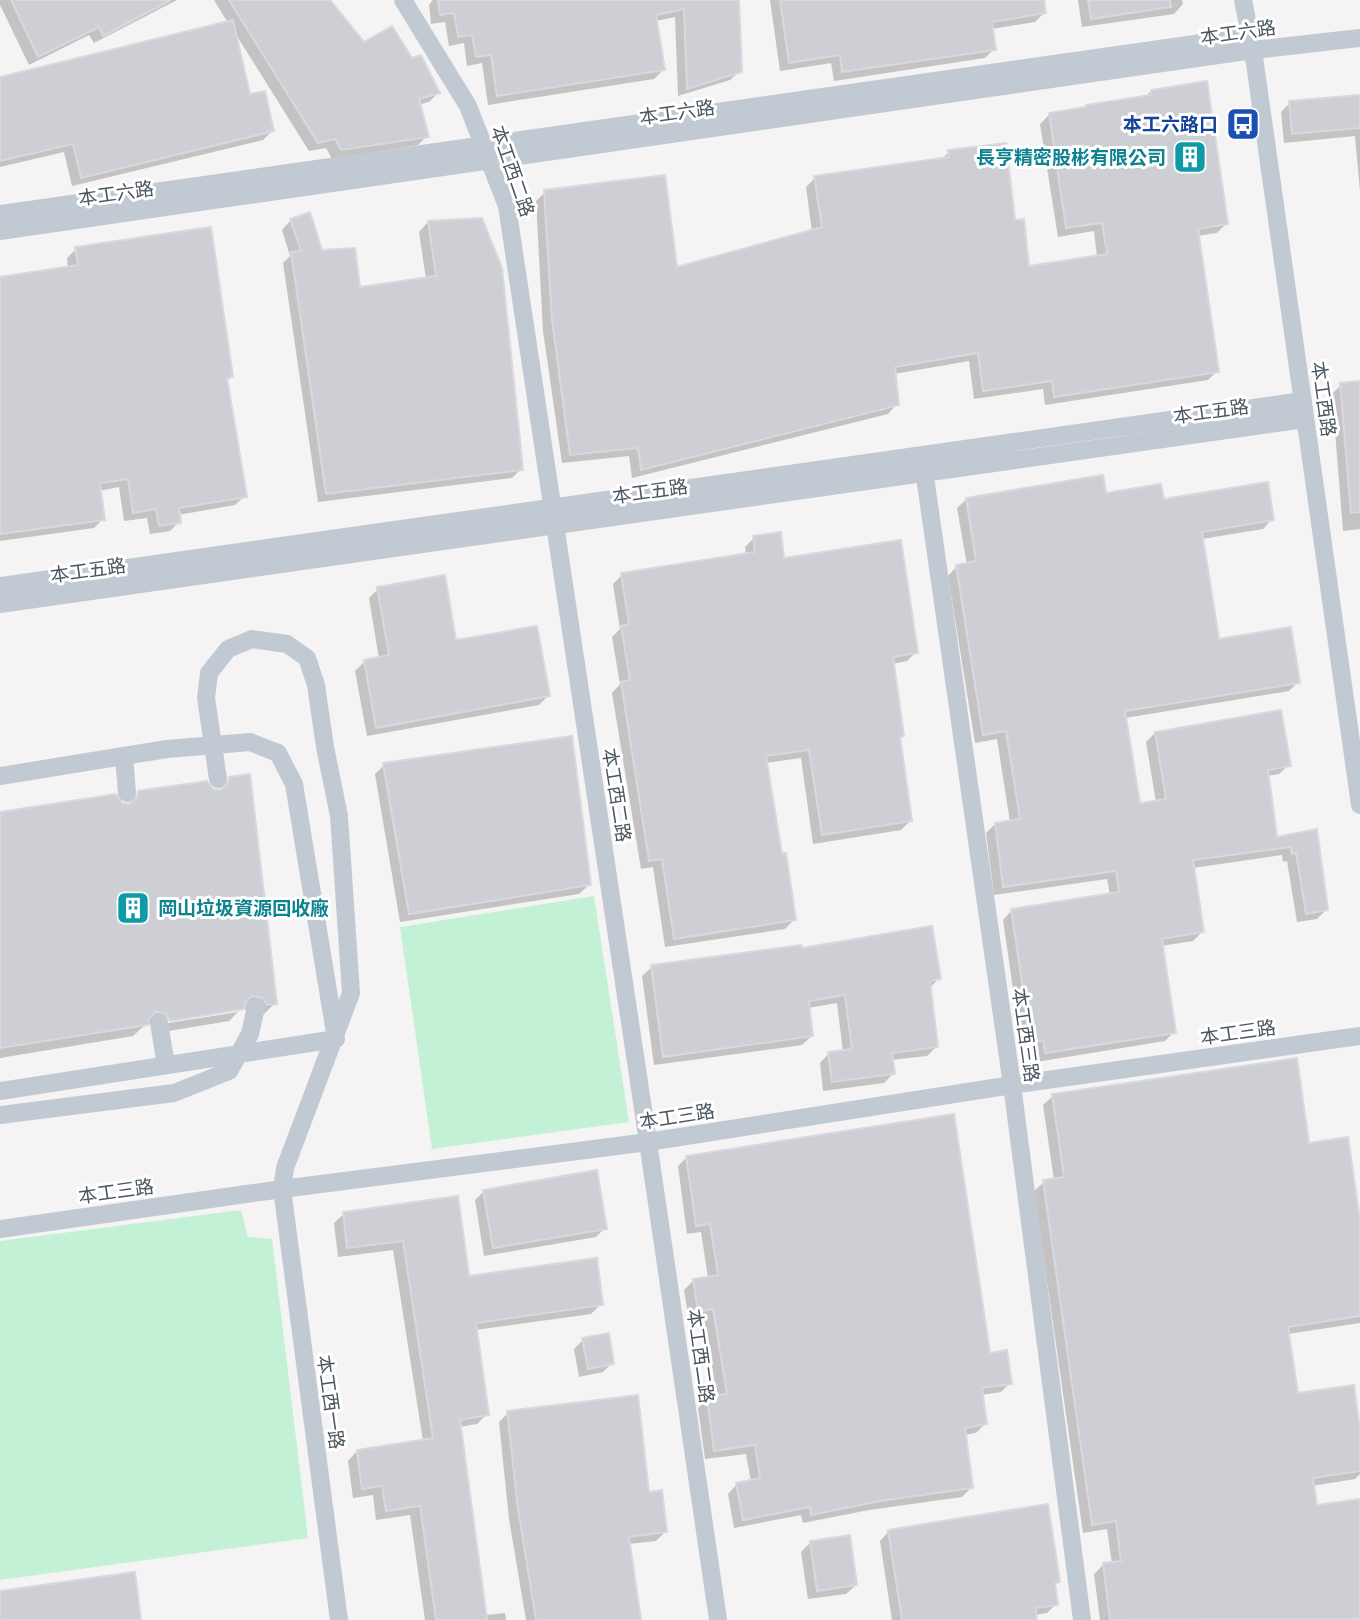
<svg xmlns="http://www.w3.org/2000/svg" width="1360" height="1620" viewBox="0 0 1360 1620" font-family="'Open Sans','Noto Sans TC',sans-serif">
<rect width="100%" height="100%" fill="#f5f3f3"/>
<path fill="#c3f1d5" d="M594,896L629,1122L432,1149L400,927Z
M241,1210L248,1237L272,1239L308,1538L0,1580V1241Z"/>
<path fill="#0003" fill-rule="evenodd" d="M0,0H177L94,43L89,35L29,65L0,5Z
M214,0H327L363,45L412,60L438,93L429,102L418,105L427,136L418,145L332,159L326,148L309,151L235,33L249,97L272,131L263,140L72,186L64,152L0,167V78L228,23Z
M433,0H737L740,71L730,80L678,96L675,17L656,21L663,70L654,79L488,105L482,63L467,66L464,43L449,46L445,22L431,24L429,5Z
M770,0H1042L1044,13L1035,22L992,29L994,49L985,58L834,81L831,63L780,71Z
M1078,0H1182L1183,4L1174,14L1082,27Z
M1151,91L1227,223L1217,233L1197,236L1217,371L1208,380L1045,405L1043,389L974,399L969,361L894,374L897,404L888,414L632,478L629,456L562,463L543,331L536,201L545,192L675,269L812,232L806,187L815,178L942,159L949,152L1013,222L1028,268L1097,257L1094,231L1058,237L1040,124L1049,115L1145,97Z
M1360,97V192L1355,136L1284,143L1281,112L1290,103Z
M291,220L358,289L426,279L419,232L428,222L521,469L512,478L318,502L283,263L290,256L282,230Z
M76,249L231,377L226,382L245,496L235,505L178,515L179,522L170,531L150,534L147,518L124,521L119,487L99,491L103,519L94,528L0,541V279L68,268L67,258Z
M1360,383V529L1343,531L1332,394L1341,385Z
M1104,495L1162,501L1272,519L1263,529L1202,539L1218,641L1298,682L1289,691L1125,718L1139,805L1156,802L1146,742L1155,733L1289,765L1279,774L1267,776L1275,839L1315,831L1326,910L1317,919L1297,922L1287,861L1283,862L1282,855L1193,868L1202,932L1193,941L1161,946L1174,1032L1165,1041L1036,1062L1035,1049L1022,1051L1003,920L1012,910L1110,895L1107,879L994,895L986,833L995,824L1010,822L997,739L975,743L948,576L957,566L967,565L957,508L967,499Z
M754,538L916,652L907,661L892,664L902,736L898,739L910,821L901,830L813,844L801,758L765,763L780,856L794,920L785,929L665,947L653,867L641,869L612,693L620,684L612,637L620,629L613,584L622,575L746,555L745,547Z
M378,589L455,642L548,696L539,705L367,736L355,671L364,662L379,659L369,598Z
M384,765L589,885L579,894L400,922L375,774Z
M230,779L275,1003L262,1016L242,1008L229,1021L157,1033L151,1025L146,1024L133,1036L0,1058V813L126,806L139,793L218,792ZM242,1007L238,1012L162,1024L161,1021Z
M800,950L939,978L930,988L937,1046L927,1056L891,1060L893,1074L884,1083L823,1091L820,1063L829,1053L843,1052L837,1003L808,1008L812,1036L802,1045L654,1065L642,976L652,967Z
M1053,1096L1307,1145L1360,1232V1323L1288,1334L1296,1395L1360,1443V1474L1355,1479L1312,1486L1315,1507L1360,1500V1620H1100L1094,1574L1103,1565L1112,1564L1107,1529L1083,1533L1034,1191L1044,1182L1054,1180L1043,1105Z
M687,1157L988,1355L1010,1383L1001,1392L981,1395L986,1423L976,1433L964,1435L971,1488L962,1497L869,1510L803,1523L801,1515L734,1528L728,1494L737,1484L751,1482L746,1454L705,1459L698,1408L708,1398L717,1397L704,1317L689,1320L684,1290L693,1281L708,1278L701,1232L687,1234L678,1166Z
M484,1191L605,1228L596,1237L484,1256L475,1200Z
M456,1198L468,1278L601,1304L591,1314L475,1330L487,1414L477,1424L459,1427L485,1615L505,1613L506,1620H425L410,1515L376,1520L373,1495L353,1498L348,1461L357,1451L423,1441L393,1250L338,1257L334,1223L344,1214Z
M583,1340L612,1363L603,1372L579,1377L574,1349Z
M508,1413L648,1494L665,1532L656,1541L628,1544L639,1620H526L509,1519L499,1422Z
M889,1531L1058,1581L1054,1585L1056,1604L1047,1613L1035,1615L1036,1620H892L880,1541Z
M811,1542L856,1585L846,1594L808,1599L801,1552Z"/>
<path fill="#cdcfd5" stroke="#d7d9de" stroke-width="2" d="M11,0H171L103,36L99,27L38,57Z
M229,0H330L364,42L392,26L412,58L421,55L440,93L419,99L429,137L341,150L335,139L318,143Z
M438,0H739L742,72L687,89L684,9L656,15L665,70L497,96L491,55L476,57L472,35L458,37L454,13L440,15Z
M780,0H1044L1046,13L992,22L996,50L842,72L840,55L789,63Z
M1088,0H1170L1171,7L1091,19Z
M233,20L250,94L265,91L274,131L81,178L73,144L0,161V77Z
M1207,81L1228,224L1198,229L1219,372L1054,397L1052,381L983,391L978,353L895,367L899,405L641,470L638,448L570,455L552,321L544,190L665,175L677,267L822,227L814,176L949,157L948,150L1006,143L1015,220L1024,219L1029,266L1107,254L1102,223L1066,228L1049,113L1086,107V105L1151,95V90Z
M1360,95V128L1292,134L1289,101Z
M310,212L322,250L355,248L360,287L436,276L428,221L482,218L502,268L523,470L326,494L291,252L301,251L290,219Z
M211,227L233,377L227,378L247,497L179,508L181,523L159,526L156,509L133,513L128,479L100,483L105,520L0,534V277L78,265L75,247Z
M1360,381V512L1351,513L1340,383Z
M1103,475L1106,493L1161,484L1164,499L1268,482L1274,520L1202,532L1219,639L1291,627L1300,683L1125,711L1140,803L1166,799L1155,732L1281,710L1291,766L1268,770L1277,837L1317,829L1328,910L1306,914L1296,853L1292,854L1291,847L1193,860L1204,932L1162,939L1176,1033L1045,1053L1043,1040L1031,1042L1011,909L1119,892L1116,871L1003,887L995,823L1020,819L1006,731L983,735L956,565L976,561L966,498Z
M781,532L784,558L901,540L918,653L893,657L904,736L900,737L912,821L822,835L809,750L766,756L782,854L786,853L796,920L674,939L662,859L649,861L621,682L630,680L621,626L629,624L621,573L755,552L753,536Z
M445,575L456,640L537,626L550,696L376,728L364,660L389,655L377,587Z
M572,736L591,885L409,914L383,763Z
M250,774L277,1004L267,1005L263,998L253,996L247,1000L244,1009L170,1021L164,1013L156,1012L149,1018L148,1025L0,1048V812L116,794L122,803L129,804L137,798L138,791L207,781L213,789L220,790L228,784L229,777Z
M932,926L941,979L930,981L938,1047L892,1053L895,1074L832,1082L828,1052L852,1049L845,995L809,1001L813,1036L663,1057L651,965L801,945L802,948Z
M1297,1058L1309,1143L1348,1137L1360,1220V1316L1288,1327L1298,1393L1354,1385L1360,1430V1471L1313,1478L1317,1505L1360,1499V1619L1110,1620L1103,1563L1121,1561L1116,1521L1092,1525L1043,1180L1064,1177L1052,1094Z
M954,1114L990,1353L1007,1350L1012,1384L982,1388L987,1424L965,1428L973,1488L880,1501L811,1515L810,1507L743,1520L736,1483L760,1478L755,1445L714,1451L707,1397L727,1394L713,1309L698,1312L693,1279L718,1275L710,1224L696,1226L686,1156Z
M597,1170L607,1229L493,1248L483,1190Z
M458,1196L469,1276L597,1258L603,1305L476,1323L489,1415L460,1420L487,1620H436L420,1506L386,1511L382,1486L362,1489L357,1450L433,1438L403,1241L347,1248L343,1212Z
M609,1333L614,1364L588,1369L582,1338Z
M638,1395L649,1492L662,1490L667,1532L629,1537L641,1620H536L518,1509L507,1411Z
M1048,1504L1060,1582L1055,1583L1058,1605L1036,1608L1037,1620H902L888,1530Z
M850,1535L857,1585L817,1591L810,1541Z
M135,1572L141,1620H0V1591Z"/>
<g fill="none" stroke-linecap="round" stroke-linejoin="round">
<path stroke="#c1cad2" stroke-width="18" d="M403,0L468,106L507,206L648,1142L718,1620
M1243,0L1253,50L1360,805
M0,214L1251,36
M0,231L1253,50L1360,38
M923,463L1012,1085L1082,1620
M0,586L1303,401
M0,604L1305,419
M124,756L127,793
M0,776L167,749L250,742L278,753L294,784L336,1039L0,1091
M218,779L206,698L209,673L228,649L252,639L287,644L307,658L316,685L325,747L339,816L351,993L285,1168L282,1189L339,1620
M159,1023L166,1065
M0,1115L174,1093L229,1071L250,1034L256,1007
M0,1229L282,1189L648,1142L1012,1085L1360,1036"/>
</g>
<defs>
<symbol id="bus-square" viewBox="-11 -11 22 22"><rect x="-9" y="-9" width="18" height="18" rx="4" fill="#1a4fb4" stroke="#fff"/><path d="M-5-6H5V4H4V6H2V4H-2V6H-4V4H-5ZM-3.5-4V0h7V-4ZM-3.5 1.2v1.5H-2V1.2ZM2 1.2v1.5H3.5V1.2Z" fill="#fff"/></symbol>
<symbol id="building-square" viewBox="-11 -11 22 22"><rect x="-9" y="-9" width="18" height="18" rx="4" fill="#0f9aa8" stroke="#fff"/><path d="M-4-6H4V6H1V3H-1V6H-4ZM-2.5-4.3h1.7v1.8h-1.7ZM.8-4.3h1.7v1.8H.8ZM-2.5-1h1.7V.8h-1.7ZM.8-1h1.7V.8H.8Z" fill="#fff"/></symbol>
</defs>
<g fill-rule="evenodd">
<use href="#bus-square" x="1224" y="105" width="38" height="38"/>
<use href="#building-square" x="1171" y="138" width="38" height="38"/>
<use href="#building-square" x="114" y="889" width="38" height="38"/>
</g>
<g text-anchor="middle" stroke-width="6" stroke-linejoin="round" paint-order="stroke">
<g font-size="19" fill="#4a5661" stroke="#fff">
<text transform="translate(1238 32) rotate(-8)" y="7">本工六路</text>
<text transform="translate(677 112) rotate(-8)" y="7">本工六路</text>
<text transform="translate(513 171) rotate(71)" y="7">本工西二路</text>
<text transform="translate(116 193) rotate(-8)" y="7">本工六路</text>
<text transform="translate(1324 399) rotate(82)" y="7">本工西路</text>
<text transform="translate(1211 411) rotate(-8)" y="7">本工五路</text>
<text transform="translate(650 491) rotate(-8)" y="7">本工五路</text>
<text transform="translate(88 570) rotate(-8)" y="7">本工五路</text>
<text transform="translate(617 795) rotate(81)" y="7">本工西二路</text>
<text transform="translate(1238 1032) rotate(-8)" y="7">本工三路</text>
<text transform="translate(1026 1035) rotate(82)" y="7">本工西三路</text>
<text transform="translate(677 1116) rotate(-9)" y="7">本工三路</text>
<text transform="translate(116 1191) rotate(-8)" y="7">本工三路</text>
<text transform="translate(701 1356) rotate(82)" y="7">本工西二路</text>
<text transform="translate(331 1402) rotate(82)" y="7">本工西一路</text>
</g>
<g font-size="19" font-weight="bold" fill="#164399" stroke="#fff" text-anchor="end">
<text x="1218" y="131">本工六路口</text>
</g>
<g font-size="19" font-weight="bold" fill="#0d838f" stroke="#fff" text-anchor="end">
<text x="1166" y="164">長亨精密股彬有限公司</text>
<text x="158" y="915" text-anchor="start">岡山垃圾資源回收廠</text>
</g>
</g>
</svg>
